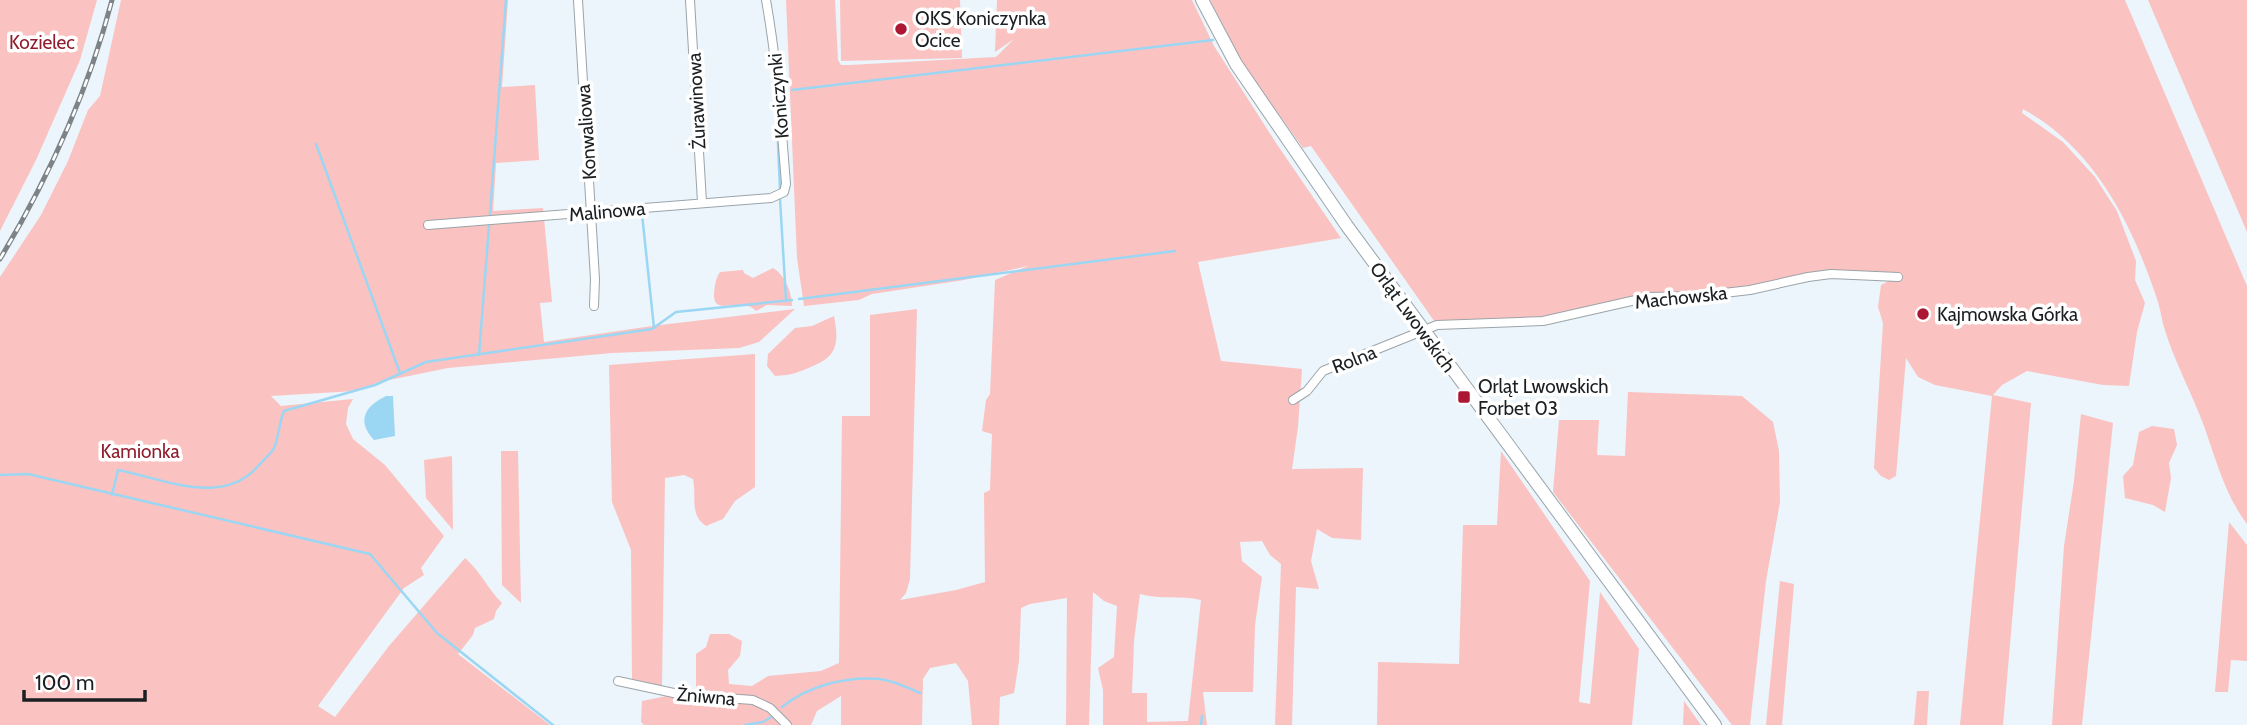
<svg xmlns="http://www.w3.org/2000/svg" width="2247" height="725" viewBox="0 0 2247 725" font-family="Cabin,sans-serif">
<rect width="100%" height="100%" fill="#ebf5fb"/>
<path fill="#fbc2c2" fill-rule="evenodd" d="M0,0H97L80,60L36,160L0,231Z
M121,0H508L502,87L535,85L539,160L496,163L493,211L543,208L552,302L540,303L544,342L652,326L795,309L759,342L739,348L612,353L448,368L389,380L355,391L271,396L281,406L353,399L348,408L346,424L353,439L385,465L444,536L421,568L424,575L404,588L318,706L335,717L389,646L465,558C482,573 487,588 502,603L496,611L494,619L475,628L473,635L458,654L550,725H0V277L41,215L68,161L88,110L100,96Z
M786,0H835L838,60L841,65H849L996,57L1014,39L995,52L997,0H1192L1214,46L1276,143L1341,238L1198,262L1221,361L1302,369L1298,427L1292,469L1363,468L1361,540L1332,538L1317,529L1311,561L1319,589L1296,587L1292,725H1275L1281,564L1270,555L1262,541L1240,542L1242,561L1262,577L1255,625L1253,692H1203L1207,725H1103V690L1098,668L1114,657L1117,606L1104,601L1093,592L1089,725H1066L1067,598L1030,604L1021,608L1019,661L1014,693L1000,697L999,725H972L968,681L956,663L930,668L923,679L922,725H841V696L817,711L811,725H644L641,722L642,701L696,690V654L706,647L710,634H729L742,641L740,656L728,670L729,684L752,686L768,676L821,671L839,663L842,416H870V315L917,309L910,579L906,593L900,600L956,590L985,582L984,493L990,490L992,434L982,431L986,400L990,394L995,280L1028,266L964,280L872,294L859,300L804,306L797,258ZM1140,594C1160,600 1181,595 1201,600L1188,721L1147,722V693H1132L1134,641Z
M840,0H960L962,58L841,61Z
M1210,0H2125L2247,286V524C2225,495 2216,460 2204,426C2192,393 2174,361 2164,327C2161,317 2160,306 2156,296C2131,222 2094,148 2023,109L2022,113L2063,142L2095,177L2117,211L2136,261L2135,280L2145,303L2137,332L2129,386L2103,385L2027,371L2002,385L1993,395L2031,403L2003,725H1960L1992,396L1935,385L1918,377L1906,358L1896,476L1889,480L1881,476L1874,468L1883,323L1878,307L1881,285L1896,277L1831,274L1750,290L1649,297L1543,321L1437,325L1311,146L1303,148L1242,63Z
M2148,0H2247V232Z
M773,268C785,275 792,293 792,306L767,305L756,311C741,295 713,318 714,294C715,285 715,280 720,272L743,270L744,273L753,278Z
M834,316C839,342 838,356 813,366C796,373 793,375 775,376L767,366L768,354L795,328L812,326Z
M755,354V487L735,501L723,519L706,526C689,515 697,497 693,479L684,475L665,478L662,686L632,679L631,550L612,502L609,365Z
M1628,392L1742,396L1773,422L1779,451L1780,502L1766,581L1750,725H1732L1553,492L1559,420H1599L1597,455L1625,456Z
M2081,414L2113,423L2082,725H2052L2064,546L2074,481Z
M2152,426L2174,429L2177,445L2169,463L2171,478L2165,512L2153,505L2125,498L2123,476L2133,465L2139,432Z
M501,451H518L521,603L502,585Z
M1501,451L1590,581L1579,702L1590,704L1600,592L1639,649L1632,725H1377L1378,662L1459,664L1463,525H1497Z
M452,456L453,530L426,498L424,460Z
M2229,522L2247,545V661L2231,660L2228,692H2215Z
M1780,581L1794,584L1782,725H1766Z
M1917,691H1929L1927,725H1914Z
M1684,701L1701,725H1683Z"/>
<path fill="#9bd6f3" d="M386,396H393L395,436L374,440C356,421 365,406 386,396Z"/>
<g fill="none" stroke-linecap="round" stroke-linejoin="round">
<path stroke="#9bd6f3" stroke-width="2.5" d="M792,90L1213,40
M776,98L780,189
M316,144L400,373
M780,199L786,300
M490,214L506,0
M642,214L654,328
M799,299L1175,251
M479,355L489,226
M0,475L28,474L370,554L437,633L553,725
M112,495L118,470C165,479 224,508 260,464C264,459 271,454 274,448C279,437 279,422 284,411L375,385L426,362L652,329L676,312L792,300
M782,707C808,686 846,676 879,679C893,680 908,688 920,693
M745,725L763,722L773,716
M1201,725L1202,716"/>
<defs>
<path id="street" d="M578,0L595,279L594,306
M690,0L702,202
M428,225L771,198L784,192L786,184C781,122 777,61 766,0
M1293,400L1307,391L1323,371L1437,325L1543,321L1649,297L1698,296L1750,290L1808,277L1831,274L1898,277
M618,681L683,695L753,700L770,708L787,725"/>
<path id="secondary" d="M1202,0L1236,64L1347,226L1715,725"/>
</defs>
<use href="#street" stroke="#9ba4a9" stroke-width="10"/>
<use href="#secondary" stroke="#9ba4a9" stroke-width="14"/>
<use href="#street" stroke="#fff" stroke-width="8"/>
<use href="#secondary" stroke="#fff" stroke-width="12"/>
<defs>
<path id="rail" d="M0,259C49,177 88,92 112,0"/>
</defs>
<use href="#rail" stroke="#7d8387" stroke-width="5"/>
<use href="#rail" stroke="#fff" stroke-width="2.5" stroke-dasharray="8" stroke-linecap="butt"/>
</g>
<g fill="#ac1733" stroke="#fff" stroke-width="2.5">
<circle cx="901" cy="29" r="7"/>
<circle cx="1923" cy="314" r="7"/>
<rect x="1457" y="390" width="14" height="14" rx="3.5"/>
</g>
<g text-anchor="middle" stroke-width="7" stroke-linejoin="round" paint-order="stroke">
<g font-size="19" fill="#1b1f21" stroke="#fff" text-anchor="start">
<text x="915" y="25">OKS Koniczynka<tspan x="915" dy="22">Ocice</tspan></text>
<text x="1937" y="321">Kajmowska Górka</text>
<text x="1478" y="393">Orląt Lwowskich<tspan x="1478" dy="22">Forbet 03</tspan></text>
</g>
<g font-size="19" fill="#901c2d" stroke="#fff">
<text x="42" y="49">Kozielec</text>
<text x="140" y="458">Kamionka</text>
</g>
<g font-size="19" fill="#1b1f21" stroke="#fff">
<text transform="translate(778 96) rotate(-95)" y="7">Koniczynki</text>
<text transform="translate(696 101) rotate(-93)" y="7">Żurawinowa</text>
<text transform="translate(586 132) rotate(-94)" y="7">Konwaliowa</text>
<text transform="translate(607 211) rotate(-5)" y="7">Malinowa</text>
<text transform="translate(1681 297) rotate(-6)" y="7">Machowska</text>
<text transform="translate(1413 317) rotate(54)" y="7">Orląt Lwowskich</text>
<text transform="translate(1354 359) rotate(-21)" y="7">Rolna</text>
<text transform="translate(706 696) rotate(5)" y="7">Żniwna</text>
</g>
</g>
<path d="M24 690v10h121v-10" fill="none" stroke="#1b1f21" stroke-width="3.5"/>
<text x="35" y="690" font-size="21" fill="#1b1f21" stroke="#ffffff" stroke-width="5" paint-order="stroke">100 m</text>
</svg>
